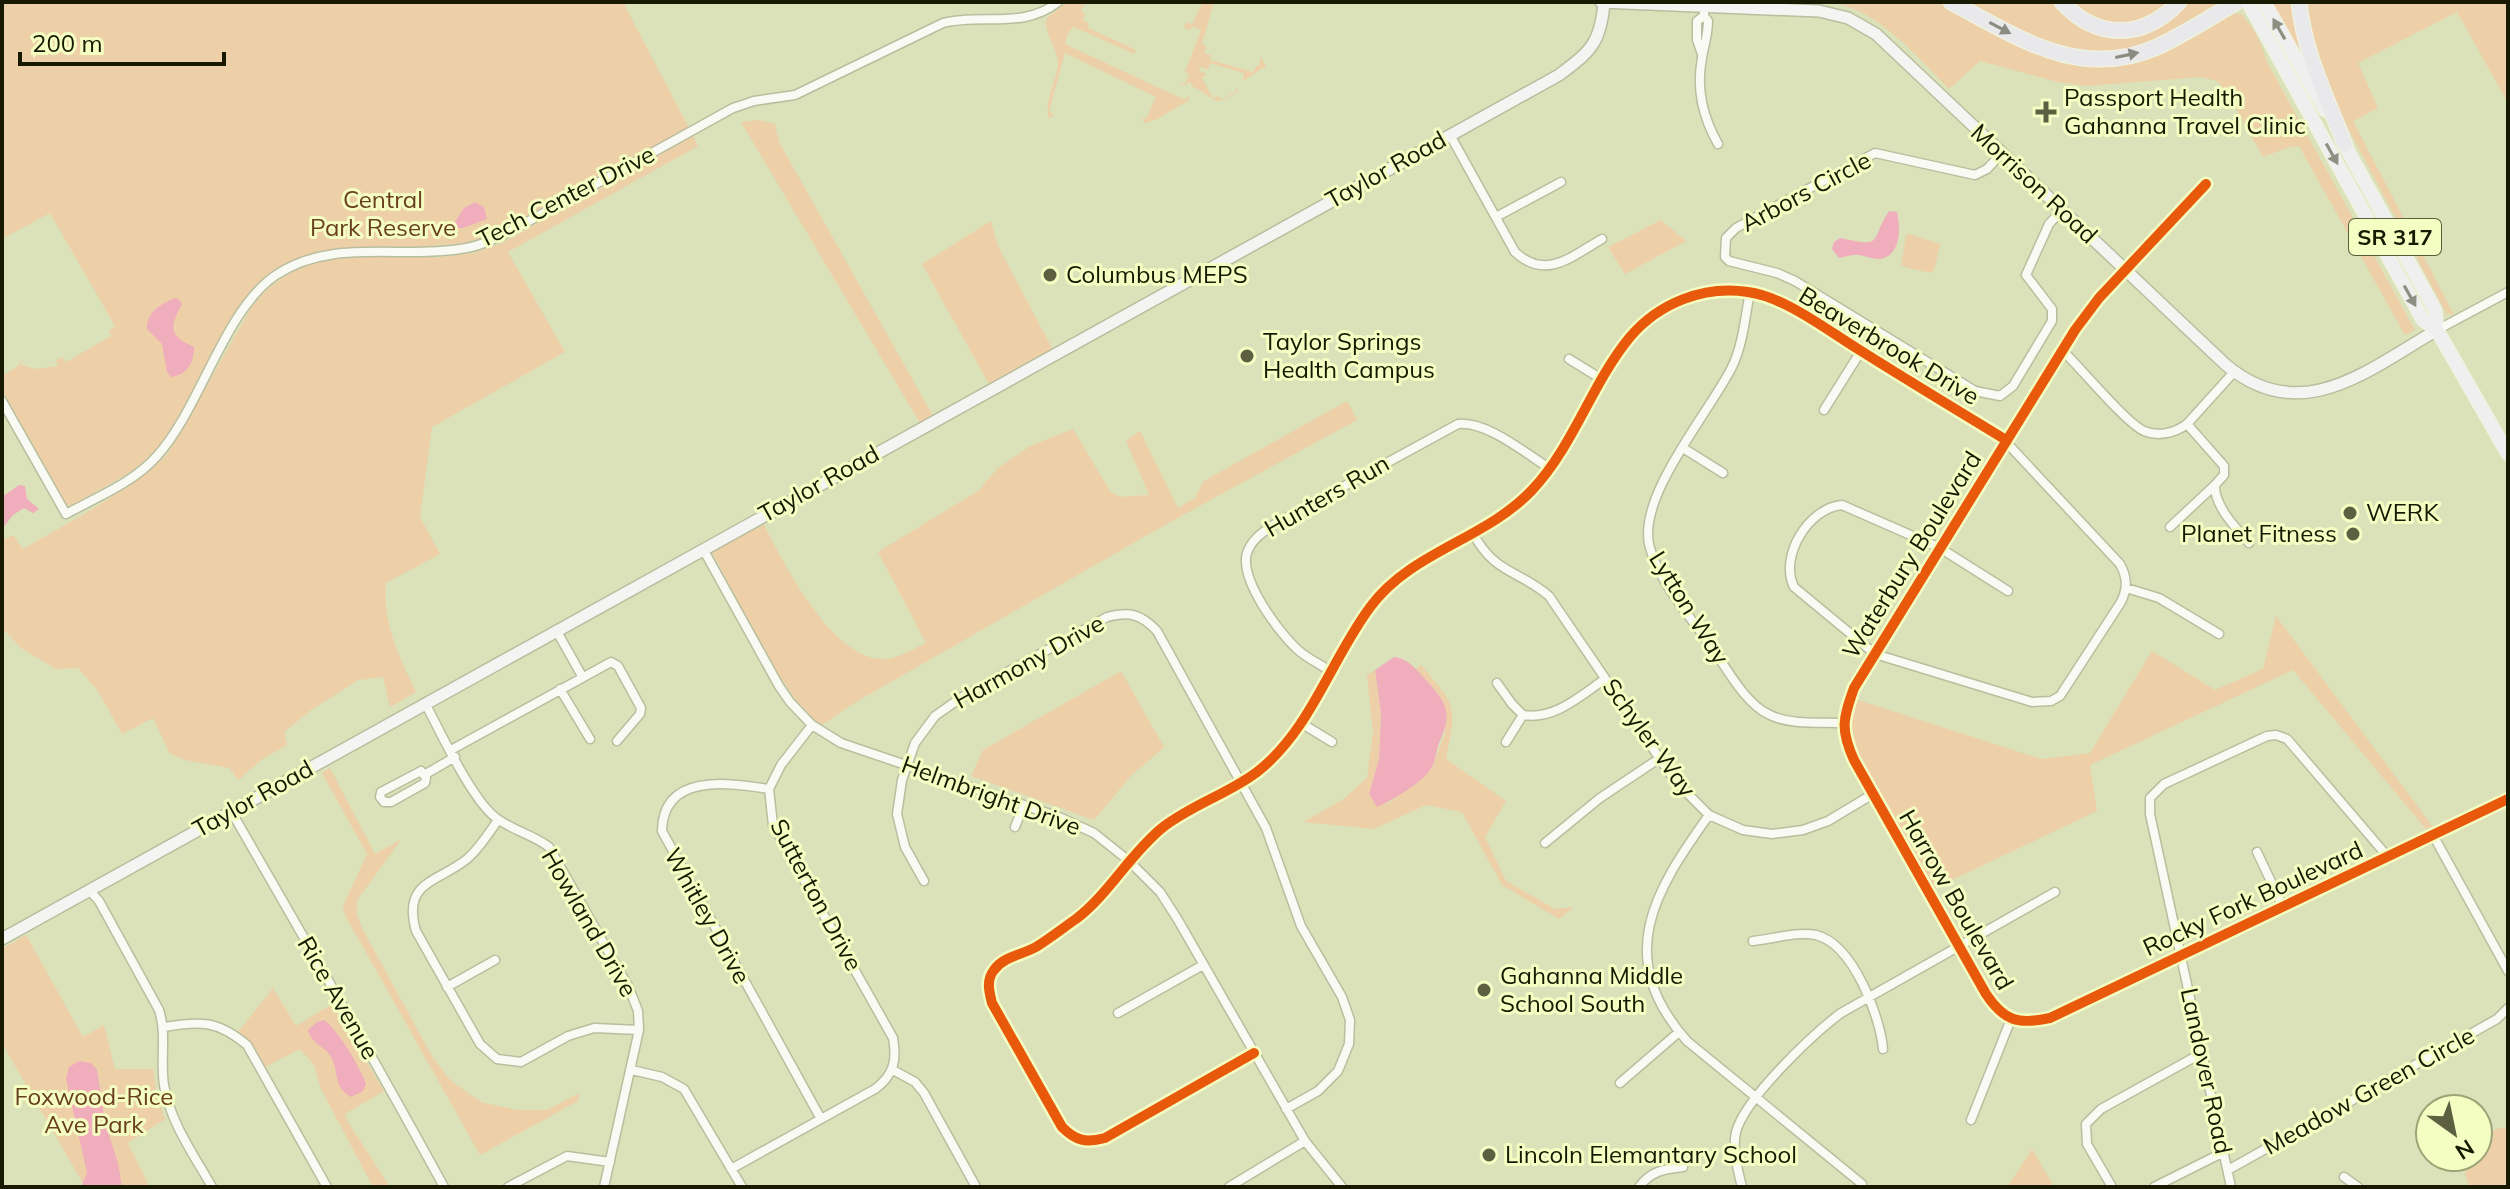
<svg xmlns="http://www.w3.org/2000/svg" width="2510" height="1189" viewBox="0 0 2510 1189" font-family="Mulish,sans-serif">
<rect width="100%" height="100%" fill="#dbe1b9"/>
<path fill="#edd0a8" d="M2,2H623L689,128L506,229L462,244L436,245L433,258L474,253L502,243L693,136L698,146L508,252L565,352L432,427L420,517L440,554L386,583C382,623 400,658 416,692L390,707L383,677L358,680L310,711L284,732L287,745L261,760L239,780L229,768L185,760L170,754L153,718L122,734L98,691L78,668L56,669L21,648L5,631L2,630V541L13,535L23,549C72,520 125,494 167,455L251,308C271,283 294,266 326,260V251C287,257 260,278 238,310L165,439L147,459L131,472L72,505L64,504L2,390V376L18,366L22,359L21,365L36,369L58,366L56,360L62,357L66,362L111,336L109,331L115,326L50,213L2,239Z
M1067,2H1085L1081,11L1085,14L1083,20L1089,24L1088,28L1136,50L1134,54L1074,27L1069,31L1065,44L1185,100L1189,95L1188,101L1155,120L1144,123L1142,118L1146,119L1156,97L1065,53L1049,111L1054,116L1051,118L1048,116C1045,98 1057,81 1058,64C1058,47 1044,35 1046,19Z
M1203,2H1214L1202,44L1206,46L1204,54L1211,55L1210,60L1253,72L1256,66H1259L1261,57L1266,66L1243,81L1244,73L1210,63L1208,69L1200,67L1199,71L1207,74L1202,78L1213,98L1218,96L1221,100L1236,92L1235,86L1238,92L1224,100L1217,101L1192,86L1189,81L1185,86L1179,83L1185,84L1189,74L1185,72L1201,30L1192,26L1190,30L1184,28L1186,22L1192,24Z
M1831,2H1938L2047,58L2073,65L2100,67L2129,64L2154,56L2231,14H2241C2254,28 2262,43 2267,62L2415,330L2405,335L2299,146L2289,147L2263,157L2229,96L2217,81L2201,77L2086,86L2058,82L1980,61L1949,89C1915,55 1880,11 1831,2Z
M1956,2H2058L2072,19L2147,32L2165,24L2187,2H2220C2190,19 2160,40 2126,49C2067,64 2007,28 1956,2Z
M2067,2H2176L2150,22L2102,26Z
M2271,2H2297L2309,66L2306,67Z
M2305,2H2508V103L2457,12L2358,63L2378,108L2353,121L2454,315L2446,313L2330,94L2312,49Z
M758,120L775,124L779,142L933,416L920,423L741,122Z
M1661,220L1686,241L1625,274L1608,247Z
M991,221L998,246L1053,350L989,384L922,264Z
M1909,234L1940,244L1934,270L1930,273L1901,266L1906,235Z
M1347,401L1357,420L1163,526L856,702L822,725C786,705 734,592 712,552L763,523C783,562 837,671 892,658C903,655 916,648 926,643L878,552L978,491L998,468L1030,446L1073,429L1110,491L1119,497L1149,495L1126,441L1140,431L1178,508L1195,498L1204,481Z
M2276,616L2433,827L2426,829L2293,670L2090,765L2097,811L1933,889L1856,750L1848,722L1855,699L2041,759L2090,753L2152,651L2215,690L2263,669Z
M1421,665C1457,708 1457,703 1446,759L1506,801L1485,837L1506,881L1555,909L1574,907L1559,919L1502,885L1462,812L1426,805L1374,829L1303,822L1342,800L1367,778L1373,732L1367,676L1375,670L1381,714L1379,759L1369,794L1377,806L1390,802L1416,784L1432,768L1445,733L1438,693L1416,669Z
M1121,671L1164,747L1130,777L1094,820L971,776L983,750Z
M330,768L375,854L402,839L357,900V915L363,930L433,1058L451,1081L481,1102L517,1110H547L579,1093L578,1101L480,1155L345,915L343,906L367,854L322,773Z
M26,935L83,1037L104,1025L115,1069H153L157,1095L165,1119L128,1143L150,1187H85L2,1043V949Z
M273,988L296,1026L332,1004L384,1091L345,1114L348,1122L390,1187H373L321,1089L314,1065L300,1049L265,1067L252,1045L238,1032Z
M2499,1128H2508V1187H2469L2465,1174L2468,1157H2478V1139Z
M2032,1149L2054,1187H2000L2010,1183Z"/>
<path fill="#f0adbb" d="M475,202L484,207L487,219L463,228H451L464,208Z
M1889,211L1897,212C1900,225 1902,251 1884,258C1877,261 1866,256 1859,255C1852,254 1846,257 1839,258L1832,249L1834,242L1840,238C1886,248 1869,241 1889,211Z
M175,298L179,299L182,304C170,326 168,336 194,347C194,362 188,375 171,377L167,372L162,344L147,329C147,312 160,304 175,298Z
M19,485L25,486L27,499L39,509L33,513L24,508L13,515L2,529V497Z
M1394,657C1410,659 1417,671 1428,682C1448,704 1452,715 1439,743C1436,750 1436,760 1432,767C1423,783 1394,799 1377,807L1369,794L1379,759L1381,714L1375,670Z
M324,1020C339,1031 360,1067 366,1084L363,1091L351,1097C333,1087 339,1073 332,1059C327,1046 311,1045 308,1030L317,1022Z
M79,1061L91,1063L97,1070L105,1122L118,1163L122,1187H81L87,1173L66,1079L69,1067Z"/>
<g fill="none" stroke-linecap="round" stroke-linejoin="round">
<defs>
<path id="minor" d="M1704,16L1708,21C1708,35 1704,45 1702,58C1696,90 1703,117 1718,144
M1702,54L1697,40V21L1704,16V11
M1450,135L1515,252C1546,281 1572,256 1602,239
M2002,153L1987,169L1975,175L1875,153L1736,228L1726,238L1725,257L1729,261L1777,273L1795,281L1975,391L2000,396L2013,386L2052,321V309L2026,275L2049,224L2062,210
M2206,184L2099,298L2075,330L1854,688C1843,719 1840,729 1854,760L1986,994C2004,1021 2018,1025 2050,1018L2508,799
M1496,217L1561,182
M1750,292C1745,317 1743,346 1731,369C1708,414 1635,499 1650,548C1660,584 1690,616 1711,646C1726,667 1745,704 1770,715C1790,725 1820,722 1842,723
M2437,330L2508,292
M2062,350C2081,368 2125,422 2144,431C2158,437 2175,433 2187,424L2234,372
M1569,359L1603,380
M2,401L66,514C97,497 133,483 157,456C201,407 224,310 276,275C331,238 399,259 460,249C478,247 495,239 511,231L733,108L754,101L795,95L943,23C982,13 1023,30 1058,2
M1824,410L1861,351
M2187,424L2224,466V475L2215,485C2214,506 2236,528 2249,543
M2006,442L2120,564C2127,577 2128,588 2121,602L2060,696L2051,701L2032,702L1875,654L1794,587C1779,557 1808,508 1842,505L1940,548L2008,591
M1683,448L1723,473
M2170,527L2215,485
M1473,533C1494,574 1519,570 1549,596L1675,781L1709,815L1743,830L1772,834L1803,830L1828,821L1873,794
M703,549L779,686L790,702L812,725L841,743L1059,817L1094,833L1129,861L1160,892L1178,920L1305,1141L1342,1187
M2126,588L2159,598L2219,634
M556,630L582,676
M1330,671C1320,664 1308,659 1298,650C1279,633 1239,579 1247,553C1252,539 1262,533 1273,525L1458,424C1487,421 1525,453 1549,468
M1497,683L1512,704L1523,715
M560,689L590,739
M425,703C440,731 474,805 499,820C515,831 533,835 549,847L629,988L638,1011L639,1030L604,1187
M1301,723L1332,742
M1506,742L1523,715C1555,720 1580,696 1605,679
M451,750L611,662L618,666L641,708L640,714L617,741
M421,771L426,778L425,783L391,802H384L380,797L381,792Z
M424,775L455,757
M769,789C730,783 663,772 662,831L821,1119
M231,811C303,936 375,1060 444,1187
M1709,815C1654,892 1613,957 1687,1041L1862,1184
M498,820C489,833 479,849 467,859C437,883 402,881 416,931L480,1044L497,1059L521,1062L568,1036L594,1028L639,1030
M1015,827L1024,805
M2433,835L2508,971
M1545,843L1600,798L1660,758
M2257,852L2283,907
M924,881L905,847L897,814L902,780L915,743L935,716L962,697L1107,617C1129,611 1141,614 1157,631L1266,828L1301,926L1342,997L1350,1020L1349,1044L1338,1071L1318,1091L1286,1109
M89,890L99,901L159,1010C167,1035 160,1060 164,1085C170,1122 194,1155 212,1187
M1753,941C1773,939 1797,931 1816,935C1853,944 1880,1016 1883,1049
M447,987L495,960
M1118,1013L1203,965
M164,1027C200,1021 217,1020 247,1045L327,1187
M1254,1053L1105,1138C1086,1143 1076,1141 1062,1127L992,1003C989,991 986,980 994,970C1004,956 1022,955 1036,947C1049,939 1063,928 1076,919C1108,895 1130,854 1162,828C1191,805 1228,794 1257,772C1311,730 1331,659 1371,606C1412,551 1487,539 1533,489C1574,445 1592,383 1630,337C1659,303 1704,285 1748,292C1785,297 1827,330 1858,349C1907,380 1957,410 2006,440
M632,1070L662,1077L684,1089L742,1187
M893,1070L915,1082L924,1093L976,1187
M1620,1083L1679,1032
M1971,1120L2011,1019
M731,1169L875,1089C894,1075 897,1060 893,1038L773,825L769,789L781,765L812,725
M2228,1170L2497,1019L2508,1008
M2344,1177L2358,1187
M508,1187L567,1156L610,1162
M1229,1187L1305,1141
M1639,1187C1651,1171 1664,1169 1683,1167
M1742,1187C1738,1171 1732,1149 1736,1132C1745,1098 1813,1034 1841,1013L2055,892
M2112,1187L2087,1144L2086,1124L2101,1109L2202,1053
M2154,1187L2224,1152
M2231,1187L2150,814V798L2164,784L2267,736L2276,735L2287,739L2294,747L2388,857"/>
<path id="secondary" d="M1601,2L1819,11L1848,18L1876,34L2226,365C2301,428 2368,370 2437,330
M2,939L1559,75C1590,52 1601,43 1604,2"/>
<path id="primary" d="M2248,2L2423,320L2437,330
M2264,2L2325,110
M2342,140L2435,310L2437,330L2508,454"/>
<path id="motorway" d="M1951,2C2017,37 2080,81 2157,47C2185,34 2211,17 2237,2
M2062,2C2097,40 2143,40 2179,2
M2299,2C2304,53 2327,98 2345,145"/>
</defs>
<use href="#minor" stroke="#b9be9e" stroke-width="11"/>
<use href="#secondary" stroke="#b9be9e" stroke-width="14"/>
<use href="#primary" stroke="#eff2e0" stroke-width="15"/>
<use href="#motorway" stroke="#eff2e0" stroke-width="17"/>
<use href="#minor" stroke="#fafaf4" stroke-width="8"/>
<use href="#secondary" stroke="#f4f5f2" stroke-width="11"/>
<use href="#primary" stroke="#f0efef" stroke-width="12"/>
<use href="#motorway" stroke="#e9e8ea" stroke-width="14"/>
<defs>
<path id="cycleway" d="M2206,184L2099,298L2075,330L1854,688C1843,719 1840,729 1854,760L1986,994C2004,1021 2018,1025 2050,1018L2508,799
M1254,1053L1105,1138C1086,1143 1076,1141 1062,1127L992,1003C989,991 986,980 994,970C1004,956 1022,955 1036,947C1049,939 1063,928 1076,919C1108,895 1130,854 1162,828C1191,805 1228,794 1257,772C1311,730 1331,659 1371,606C1412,551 1487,539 1533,489C1574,445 1592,383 1630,337C1659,303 1704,285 1748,292C1785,297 1827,330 1858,349C1907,380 1957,410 2006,440"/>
</defs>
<use href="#cycleway" stroke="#f4fec3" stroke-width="15"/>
<use href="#cycleway" stroke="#e8590c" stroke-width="10"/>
</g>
<defs><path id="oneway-solid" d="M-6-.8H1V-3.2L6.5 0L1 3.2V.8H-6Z" transform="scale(2)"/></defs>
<g fill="#8a8b81">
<use href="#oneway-solid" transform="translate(2000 28) rotate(28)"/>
<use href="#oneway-solid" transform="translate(2127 55) rotate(-12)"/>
</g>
<g fill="#8e8f83">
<use href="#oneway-solid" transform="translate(2279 29) rotate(-120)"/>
<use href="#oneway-solid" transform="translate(2332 154) rotate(61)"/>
<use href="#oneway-solid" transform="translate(2410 296) rotate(61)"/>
</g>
<g fill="#5c6041" stroke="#f4fec3" stroke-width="3">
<path d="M2042 100h8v8h8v8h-8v8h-8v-8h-8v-8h8z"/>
<circle cx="1050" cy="275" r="8"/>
<circle cx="1247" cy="356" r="8"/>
<circle cx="2350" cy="513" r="8"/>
<circle cx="2353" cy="534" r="8"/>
<circle cx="1484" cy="990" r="8"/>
<circle cx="1489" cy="1155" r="8"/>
</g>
<g text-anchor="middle" stroke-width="6" stroke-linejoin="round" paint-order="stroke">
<rect fill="#f4fec3" stroke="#595e3a" stroke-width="2" x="2349" y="219" width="92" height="36" rx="6"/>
<g font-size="22" font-weight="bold" fill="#171a00">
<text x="2395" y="245">SR 317</text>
</g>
<g font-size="24" fill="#171a00" stroke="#f4fec3" text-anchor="start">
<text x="2064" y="106">Passport Health<tspan x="2064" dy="28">Gahanna Travel Clinic</tspan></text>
<text x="1066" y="283">Columbus MEPS</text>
<text x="1263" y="350">Taylor Springs<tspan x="1263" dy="28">Health Campus</tspan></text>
<text x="2366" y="521">WERK</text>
<text x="2337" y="542" text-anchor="end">Planet Fitness</text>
<text x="1500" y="984">Gahanna Middle<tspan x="1500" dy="28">School South</tspan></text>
<text x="1505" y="1163">Lincoln Elemantary School</text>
</g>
<g font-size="24" fill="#171a00" stroke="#f4fec3">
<text transform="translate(1386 170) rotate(-29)" y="8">Taylor Road</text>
<text transform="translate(2034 184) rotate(43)" y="8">Morrison Road</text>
<text transform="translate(1806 192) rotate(-28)" y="8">Arbors Circle</text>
<text transform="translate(566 197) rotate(-27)" y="8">Tech Center Drive</text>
<text transform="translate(1889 346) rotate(31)" y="8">Beaverbrook Drive</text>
<text transform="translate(819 484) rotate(-29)" y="8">Taylor Road</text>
<text transform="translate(1327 496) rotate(-30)" y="8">Hunters Run</text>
<text transform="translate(1912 555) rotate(-58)" y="8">Waterbury Boulevard</text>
<text transform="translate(1689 608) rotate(58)" y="8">Lytton Way</text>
<text transform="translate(1029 662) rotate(-29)" y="8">Harmony Drive</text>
<text transform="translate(1649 738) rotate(54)" y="8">Schyler Way</text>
<text transform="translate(991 796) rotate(20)" y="8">Helmbright Drive</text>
<text transform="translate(253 799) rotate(-29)" y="8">Taylor Road</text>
<text transform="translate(816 895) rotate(62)" y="8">Sutterton Drive</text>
<text transform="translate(2253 899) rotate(-25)" y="8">Rocky Fork Boulevard</text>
<text transform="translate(1956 900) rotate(60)" y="8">Harrow Boulevard</text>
<text transform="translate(707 916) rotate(61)" y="8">Whitley Drive</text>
<text transform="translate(589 923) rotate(60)" y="8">Howland Drive</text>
<text transform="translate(338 998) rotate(60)" y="8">Rice Avenue</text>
<text transform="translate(2206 1071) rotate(78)" y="8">Landover Road</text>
<text transform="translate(2369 1091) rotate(-29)" y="8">Meadow Green Circle</text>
</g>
<g font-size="24" fill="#693f1f" stroke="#f4fec3">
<text x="383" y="208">Central<tspan x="383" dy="28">Park Reserve</tspan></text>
<text x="94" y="1105">Foxwood-Rice<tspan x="94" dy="28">Ave Park</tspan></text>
</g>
</g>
<rect width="2510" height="1189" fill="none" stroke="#171a00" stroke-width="8"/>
<g transform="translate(2454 1133) rotate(147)"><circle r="38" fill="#f4fec3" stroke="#9ca375" stroke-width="2"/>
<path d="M0-6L14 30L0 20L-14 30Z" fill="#5c6041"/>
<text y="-12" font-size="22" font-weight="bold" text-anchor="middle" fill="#171a00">N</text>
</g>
<path d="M20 52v12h204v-12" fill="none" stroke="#171a00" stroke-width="4"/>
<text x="32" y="52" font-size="24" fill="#171a00" stroke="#f4fec3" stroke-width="6" paint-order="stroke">200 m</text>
</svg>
